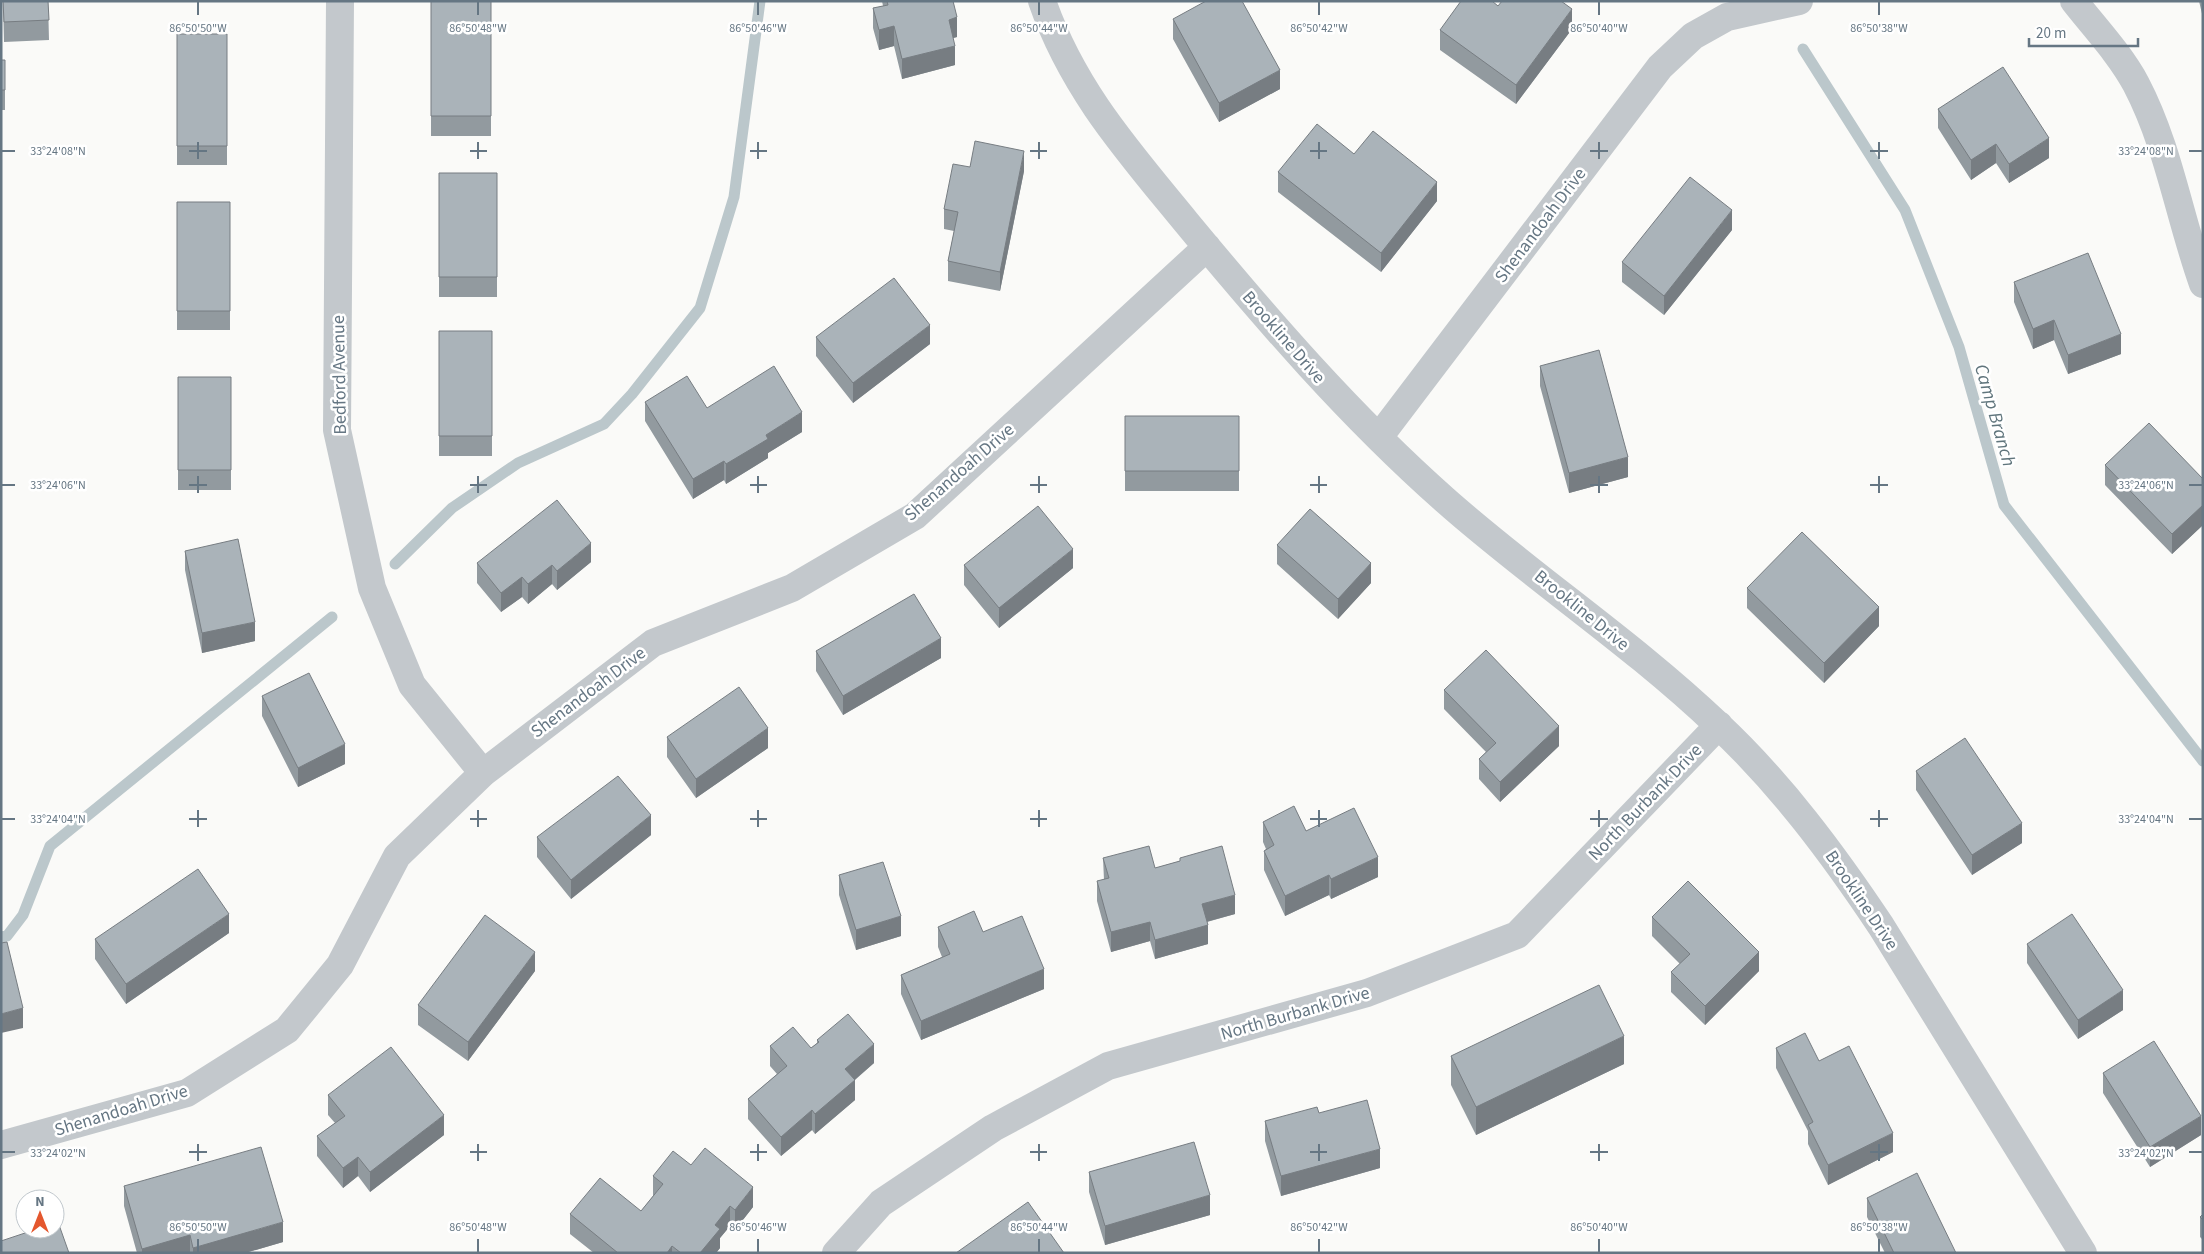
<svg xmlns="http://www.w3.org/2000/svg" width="2204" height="1254" viewBox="0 0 2204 1254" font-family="'Source Sans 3',sans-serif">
<rect width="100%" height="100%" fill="#fafaf8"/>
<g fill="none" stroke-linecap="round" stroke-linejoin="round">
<path stroke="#bbc7cb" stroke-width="11" d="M1803,49L1905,210L1959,347L2004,505L2203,761
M395,564L452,508L518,463L604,424L632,394L700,308L734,197L760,1
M1,937L7,936L23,915L50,846L332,617"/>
<path stroke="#c3c8cc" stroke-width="28" d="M340,1L337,430L372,588L412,685L483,773
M1042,1C1073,90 1128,151 1186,222C1267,320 1350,416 1445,500C1533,578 1632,643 1718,725C1781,784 1833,854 1881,926L2083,1253
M2074,1C2095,28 2120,54 2136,84C2169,147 2179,217 2203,284
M1379,437L1660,67L1693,36L1727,17L1799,1
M1,1145L187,1093L287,1030L340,965L397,856L483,773L653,643L792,588L915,516L1207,247
M836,1253L881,1203L993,1128L1108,1066L1367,993L1517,935L1719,725"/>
</g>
<path fill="#929a9f" d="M3,1H48L49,40L4,42Z
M431,1H491V136H431Z
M882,1H953L957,37L953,38L955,65L902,79L894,46L879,50L873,28V8L883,6Z
M2199,1H2203V18Z
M1498,6L1572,29L1516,104L1440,50V30Z
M1173,19L1280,89L1219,122L1173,39Z
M177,34H227V165H177Z
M1,60H5V110H1Z
M1938,109L2049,158L2009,183L1996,163L1971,180L1938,128Z
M1354,154L1437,201L1381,272L1278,192V172Z
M970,167L1024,171L1000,291L948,281V261L954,231L944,229V209Z
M439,173H497V297H439Z
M177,202H230V330H177Z
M1732,230L1664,315L1622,282V262Z
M2014,282L2121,354L2068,374L2054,340L2033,349L2014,302Z
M439,331H492V456H439Z
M816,337L930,344L853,403L816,356Z
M1540,366L1628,477L1569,493L1540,386Z
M178,377H231V490H178Z
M645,402L707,408L802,432L768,453V458L726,484L724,480L693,499L645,421Z
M1125,416H1239V491H1125Z
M2105,465L2203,479V525L2172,554L2105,485Z
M1277,545L1371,583L1338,619L1277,564Z
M185,551L255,641L202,653L185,570Z
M591,562L557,590L552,584L528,604L522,597L501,612L477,583V563Z
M964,565L1073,568L999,628L964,585Z
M1747,588L1879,626L1824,683L1747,608Z
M816,651L941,658L843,715L816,671Z
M1444,690L1559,746L1500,802L1479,779V759L1486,752L1444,709Z
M262,696L345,764L298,787L262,716Z
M667,737L768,748L696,798L667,757Z
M1916,771L2022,843L1972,875L1916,790Z
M1263,822L1306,831L1378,877L1331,899L1329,895L1285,916L1264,870V851L1266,849L1263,842Z
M651,835L571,899L537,857V837Z
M1103,858L1155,868L1180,861V858L1235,914L1207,922L1208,944L1155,959L1150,941L1111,952L1097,901V881L1104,880Z
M839,875L901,936L856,950L839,895Z
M1652,917L1759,971L1705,1025L1671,992V972L1680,964L1652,936Z
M938,927L983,932L1044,989L921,1040L901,994V975L942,957L938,947Z
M229,933L126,1004L95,959V939Z
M2027,944L2123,1010L2078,1039L2027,963Z
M535,971L468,1061L418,1025V1005Z
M817,1040L874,1063L855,1080V1100L815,1134L812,1130L781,1156L748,1119V1099L777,1074L770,1066V1046L811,1048L817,1043Z
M1776,1048L1819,1061L1893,1152L1828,1185L1808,1144V1131L1776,1068Z
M1451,1056L1624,1064L1476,1135L1451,1085Z
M2103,1073L2201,1135L2150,1167L2103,1093Z
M328,1095L444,1135L370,1192L358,1176L343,1188L317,1156V1136L335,1123L328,1115Z
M1319,1113L1380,1168L1281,1196L1265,1141V1121Z
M691,1165L753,1207L735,1230L730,1226L720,1238V1248L716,1253H594L570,1234V1214L641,1211L653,1196V1176Z
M1089,1172L1210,1215L1105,1245L1089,1192Z
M124,1186L283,1242L245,1253H137L124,1206Z
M1867,1198L1956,1253H1885L1867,1217Z
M2203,1214V1240L2200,1237V1217Z"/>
<path fill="#777d82" d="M1572,9V29L1516,104V85Z
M957,17V37L949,39V20Z
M894,26V46L879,50V30Z
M955,46V65L902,79V59Z
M1280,70V89L1219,122V103Z
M2049,138V158L2009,183V164Z
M1996,144V163L1971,180V160Z
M1024,151V171L1000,291V272Z
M1437,182V201L1381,272V253Z
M1732,210V230L1664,315V296Z
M2054,320V340L2033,349V329Z
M930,325V344L853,403V383Z
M2121,334V354L2068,374V355Z
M802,412V432L768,453V458L726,484V464L766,435Z
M1628,457V477L1569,493V473Z
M724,461V480L693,499V479Z
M2203,505V525L2172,554V534Z
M591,543V562L557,590V571Z
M1073,549V568L999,628V608Z
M1371,563V583L1338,619V599Z
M552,565V584L528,604V584Z
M522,577V597L501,612V593Z
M1879,607V626L1824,683V663Z
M255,622V641L202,653V633Z
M941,638V658L843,715V696Z
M1559,726V746L1500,802V782Z
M768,728V748L696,798V779Z
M345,744V764L298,787V768Z
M651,815V835L571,899V880Z
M2022,823V843L1972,875V855Z
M1378,857V877L1331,899V879Z
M1329,875V895L1285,916V896Z
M1235,895V914L1202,923V904Z
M229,914V933L126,1004V984Z
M901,916V936L856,950V930Z
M1150,922V941L1111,952V932Z
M1208,925V944L1155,959V940Z
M535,952V971L468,1061V1042Z
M1759,952V971L1705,1025V1006Z
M1044,969V989L921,1040V1021Z
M2123,990V1010L2078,1039V1020Z
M23,1008V1028L1,1033V1014Z
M1624,1036V1064L1476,1135V1107Z
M874,1044V1063L845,1088V1069Z
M855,1080V1100L815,1134V1114Z
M812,1110V1130L781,1156V1137Z
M444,1115V1135L370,1192V1172Z
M2201,1116V1135L2150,1167V1147Z
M1893,1133V1152L1828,1185V1165Z
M1380,1149V1168L1281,1196V1176Z
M358,1157V1176L343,1188V1168Z
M753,1187V1207L735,1230V1210Z
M1210,1195V1215L1105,1245V1226Z
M730,1206V1226L720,1238V1248L716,1253H700L715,1225Z
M283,1222V1242L245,1253H193V1248Z
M190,1235V1253H142V1249Z
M672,1246V1253H667Z"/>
<path fill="#aab3b9" stroke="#777d82" d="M3,1H48L49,20L4,22Z
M431,1H491V116H431Z
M887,1H953L957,17L949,20L955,46L902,59L894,26L879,30L873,8L888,5Z
M1206,1H1242L1280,70L1219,103L1173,19Z
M1461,1H1492L1498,6L1502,1H1561L1572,9L1516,85L1440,30Z
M177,34H227V146H177Z
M1,60H5V90H1Z
M2003,67L2049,138L2009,164L1996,144L1971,160L1938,109Z
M1317,124L1354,154L1373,131L1437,182L1381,253L1278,172Z
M975,141L1024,151L1000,272L948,261L958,212L944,209L953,164L970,167Z
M439,173H497V277H439Z
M1690,177L1732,210L1664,296L1622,262Z
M177,202H230V311H177Z
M2088,253L2121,334L2068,355L2054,320L2033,329L2014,282Z
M894,278L930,325L853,383L816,337Z
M439,331H492V436H439Z
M1599,350L1628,457L1569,473L1540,366Z
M774,366L802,412L766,435L768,439L726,464L724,461L693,479L645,402L687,376L707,408Z
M178,377H231V470H178Z
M1125,416H1239V471H1125Z
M2149,423L2203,479V505L2172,534L2105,465Z
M557,500L591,543L557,571L552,565L528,584L522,577L501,593L477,563Z
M1038,506L1073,549L999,608L964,565Z
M1310,509L1371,563L1338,599L1277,545Z
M1802,532L1879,607L1824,663L1747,588Z
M238,539L255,622L202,633L185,551Z
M914,594L941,638L843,696L816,651Z
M1486,650L1559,726L1500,782L1479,759L1496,743L1444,690Z
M309,673L345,744L298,768L262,696Z
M739,687L768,728L696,779L667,737Z
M1965,738L2022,823L1972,855L1916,771Z
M618,776L651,815L571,880L537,837Z
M1294,806L1306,831L1354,808L1378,857L1331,879L1329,875L1285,896L1264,851L1274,845L1263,822Z
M1149,846L1155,868L1180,861V858L1222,846L1235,895L1202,904L1208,925L1155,940L1150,922L1111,932L1097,881L1109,878L1103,858Z
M883,862L901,916L856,930L839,875Z
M198,869L229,914L126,984L95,939Z
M1688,881L1759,952L1705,1006L1671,972L1690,954L1652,917Z
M974,911L983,932L1022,916L1044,969L921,1021L901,975L950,954L938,927Z
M2072,914L2123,990L2078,1020L2027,944Z
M485,915L535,952L468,1042L418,1005Z
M7,942L23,1008L1,1014V943Z
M1599,985L1624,1036L1476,1107L1451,1056Z
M848,1014L874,1044L845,1069L855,1080L815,1114L812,1110L781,1137L748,1099L787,1066L770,1046L793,1027L811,1048L819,1042L817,1040Z
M1805,1033L1819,1061L1849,1046L1893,1133L1828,1165L1808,1125L1813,1122L1776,1048Z
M2154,1041L2201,1116L2150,1147L2103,1073Z
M391,1047L444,1115L370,1172L358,1157L343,1168L317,1136L345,1116L328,1095Z
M1367,1100L1380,1149L1281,1176L1265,1121L1317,1107L1319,1113Z
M1194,1142L1210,1195L1105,1226L1089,1172Z
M261,1147L283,1222L193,1248L190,1235L142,1249L124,1186Z
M705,1148L753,1187L735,1210L730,1206L715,1225L720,1229L700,1253H681L672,1246L667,1253H618L570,1214L600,1178L641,1211L663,1184L653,1176L673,1151L691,1165Z
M1917,1173L1956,1253H1894L1867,1198Z
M1028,1202L1064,1253H956Z
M2203,1214V1220L2200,1217Z
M58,1222L69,1253H1V1241L37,1229H55V1223Z"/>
<path fill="none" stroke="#657683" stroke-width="2" d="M198,2V15M478,2V15M758,2V15M1039,2V15M1319,2V15M1599,2V15M1879,2V15M198,142V159M478,142V159M758,142V159M1039,142V159M1319,142V159M1599,142V159M1879,142V159M2,151H15M189,151H207M470,151H487M750,151H767M1030,151H1047M1310,151H1327M1590,151H1608M1870,151H1888M2189,151H2202M198,476V493M478,476V493M758,476V493M1039,476V493M1319,476V493M1599,476V493M1879,476V493M2,485H15M189,485H207M470,485H487M750,485H767M1030,485H1047M1310,485H1327M1590,485H1608M1870,485H1888M2189,485H2202M198,810V827M478,810V827M758,810V827M1039,810V827M1319,810V827M1599,810V827M1879,810V827M2,819H15M189,819H207M470,819H487M750,819H767M1030,819H1047M1310,819H1327M1590,819H1608M1870,819H1888M2189,819H2202M198,1144V1161M478,1144V1161M758,1144V1161M1039,1144V1161M1319,1144V1161M1599,1144V1161M1879,1144V1161M2,1152H15M189,1152H207M470,1152H487M750,1152H767M1030,1152H1047M1310,1152H1327M1590,1152H1608M1870,1152H1888M2189,1152H2202M198,1239V1252M478,1239V1252M758,1239V1252M1039,1239V1252M1319,1239V1252M1599,1239V1252M1879,1239V1252"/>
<g text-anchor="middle" stroke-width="5" stroke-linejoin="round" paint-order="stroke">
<g font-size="18" fill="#657683" stroke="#fff">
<text transform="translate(1540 225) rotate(-53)" y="6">Shenandoah Drive</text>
<text transform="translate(1284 337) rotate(49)" y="6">Brookline Drive</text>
<text transform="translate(339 375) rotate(-91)" y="6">Bedford Avenue</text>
<text transform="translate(959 472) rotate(-41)" y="6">Shenandoah Drive</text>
<text transform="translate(1582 610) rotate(39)" y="6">Brookline Drive</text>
<text transform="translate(588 692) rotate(-37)" y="6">Shenandoah Drive</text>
<text transform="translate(1645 802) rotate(-46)" y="6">North Burbank Drive</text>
<text transform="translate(1862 900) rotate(56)" y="6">Brookline Drive</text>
<text transform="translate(1295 1013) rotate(-16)" y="6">North Burbank Drive</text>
<text transform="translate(121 1110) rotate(-17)" y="6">Shenandoah Drive</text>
</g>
<g font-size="19" font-style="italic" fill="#60757c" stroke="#fff">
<text transform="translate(1996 415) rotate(74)" y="7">Camp Branch</text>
</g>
</g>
<g font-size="12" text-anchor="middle" fill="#657683" stroke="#fff" stroke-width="5" stroke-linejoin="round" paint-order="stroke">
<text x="198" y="32">86°50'50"W</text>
<text x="478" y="32">86°50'48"W</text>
<text x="758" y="32">86°50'46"W</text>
<text x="1039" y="32">86°50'44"W</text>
<text x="1319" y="32">86°50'42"W</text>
<text x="1599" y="32">86°50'40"W</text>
<text x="1879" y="32">86°50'38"W</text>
<text x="58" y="155">33°24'08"N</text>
<text x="2146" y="155">33°24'08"N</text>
<text x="58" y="489">33°24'06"N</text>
<text x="2146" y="489">33°24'06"N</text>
<text x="58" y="823">33°24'04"N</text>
<text x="2146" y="823">33°24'04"N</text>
<text x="58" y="1157">33°24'02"N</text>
<text x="2146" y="1157">33°24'02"N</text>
<text x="198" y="1231">86°50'50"W</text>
<text x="478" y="1231">86°50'48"W</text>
<text x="758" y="1231">86°50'46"W</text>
<text x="1039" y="1231">86°50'44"W</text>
<text x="1319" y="1231">86°50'42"W</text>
<text x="1599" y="1231">86°50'40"W</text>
<text x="1879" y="1231">86°50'38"W</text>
</g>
<rect width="2204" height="1254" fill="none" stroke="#657683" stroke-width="5"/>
<g transform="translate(40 1214)"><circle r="24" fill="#ffffff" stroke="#c1c8cd"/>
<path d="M0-4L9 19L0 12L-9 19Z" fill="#e4572e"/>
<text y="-8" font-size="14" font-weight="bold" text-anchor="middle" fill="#657683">N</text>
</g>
<path d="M2029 38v8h109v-8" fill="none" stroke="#657683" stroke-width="2.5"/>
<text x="2036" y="38" font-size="15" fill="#657683" stroke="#ffffff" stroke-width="4" paint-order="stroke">20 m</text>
</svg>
